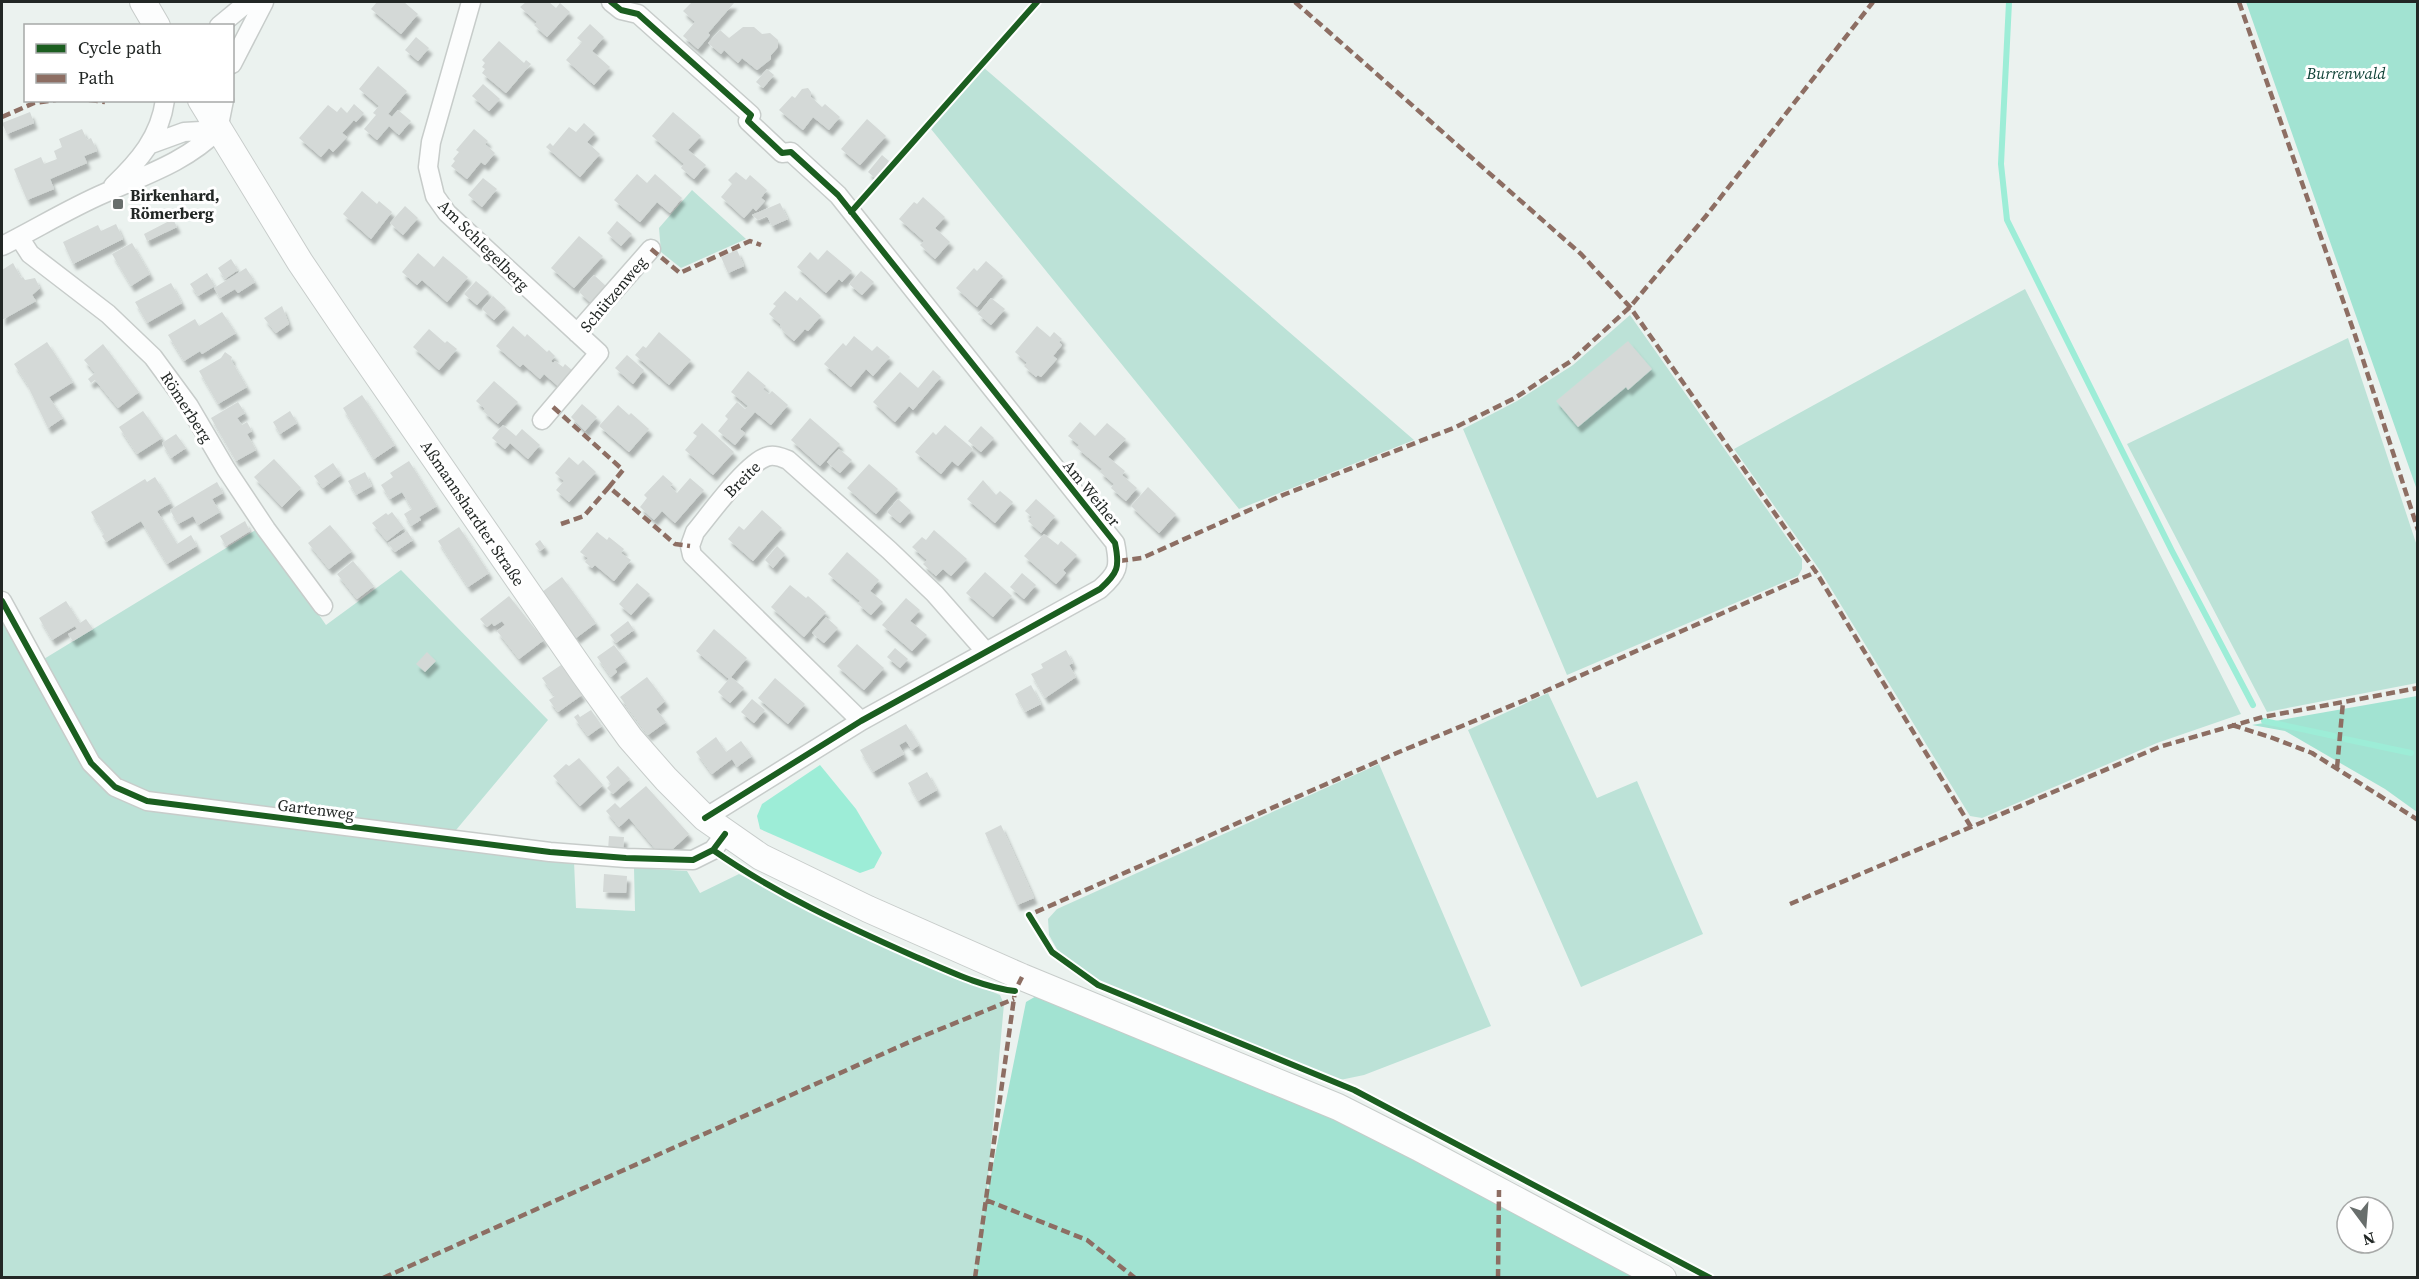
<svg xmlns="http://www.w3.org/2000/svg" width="2419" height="1279" viewBox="0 0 2419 1279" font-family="'Source Serif 4',serif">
<defs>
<filter id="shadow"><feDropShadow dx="3.5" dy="6" stdDeviation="1.5" flood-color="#0004"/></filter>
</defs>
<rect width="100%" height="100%" fill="#ebf2ef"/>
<path fill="#bce2d7" d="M983,67L1414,440L1239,509L931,129Z
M692,190L746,239L681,268L661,252L659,228Z
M2025,289L2241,714L2157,743L1982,818L1970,816L1819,569L1734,449Z
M1630,315L1802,559V569L1798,576L1567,675L1463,429L1517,401L1573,365Z
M2348,338L2417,546V683L2267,712L2127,444Z
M259,528L326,625L401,570L548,720L451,836L148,796L106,773L39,662Z
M2,613L113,792L574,861L576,908L635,911L634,868L687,871L700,893L739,874L856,935L1000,995L1004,1004L986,1200L975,1277H2Z
M1548,693L1597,798L1637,781L1703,934L1581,987L1468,730Z
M1379,764L1491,1026L1364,1075L1340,1080L1100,982L1058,951L1049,935L1048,919L1057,909Z"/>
<path fill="#a2e3d2" d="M2246,2H2417V490Z
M2417,696V812L2385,789L2285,731L2252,725Z
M1038,995L1335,1116L1644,1278H975L986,1200L1026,1002Z"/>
<path fill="#9dedd7" d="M820,765L856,809L882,853L874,868L860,873L760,829L757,816L762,804Z"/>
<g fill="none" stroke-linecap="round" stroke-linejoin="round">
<path stroke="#9dedd7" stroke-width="6" d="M2009,2L2001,164L2007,220L2172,551L2253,705
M2264,721L2334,736
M2345,739L2411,753"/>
</g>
<path fill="#d4d9d7" filter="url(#shadow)" d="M377,2H404L418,14L401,34L371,9Z
M526,2H549L556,8L560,3L570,12L547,37L534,25L537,22L520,7Z
M692,2L734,3L708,33L710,35L698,49L683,36L695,22L683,11Z
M590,24L604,37L592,51L610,67L594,85L566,60L582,42L577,38Z
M743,27H754L762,34L770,33L778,40V47L771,55V59L757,70L742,58L738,63L724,50L721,54L708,43L720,30L729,38Z
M416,37L429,48L418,61L405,50Z
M499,41L524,63L526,60L531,64L506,93L482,73L485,69L482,67L485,63L482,60Z
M378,66L407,91L388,114L392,117L398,110L411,121L399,135L389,126L377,140L364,129L376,115L373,113L379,106L359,89Z
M767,69L774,75L763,88L756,82Z
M483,84L500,99L489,111L472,96Z
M808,88L811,92V97L822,107L825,104L840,117L829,130L813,117L803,130L779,110L792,96L795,98L802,89Z
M354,104L364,113L356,122L354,120L342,133L347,137L333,152L329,148L321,157L299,138L328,105L337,112L341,107L347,113Z
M30,112L34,123L7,134L2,123Z
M673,112L701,136L688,150L706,165L694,179L681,168L684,164L652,136Z
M867,119L886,136L860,165L841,149Z
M584,123L595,133L587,142L600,154L580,177L546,147L550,143L553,146L569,127L576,132Z
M82,129L87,140L91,138L97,151L84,156L87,163L50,179L54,189L27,200L14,169L41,157L44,164L57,159L54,151L62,147L59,139Z
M474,129L488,141L485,144L495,153L485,165L481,162L467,179L451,166L455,161L453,159L459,152L456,150Z
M882,155L889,161L875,178L868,172Z
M736,172L746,180L750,175L767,190L761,198L765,201L756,211L753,208L744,218L721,197L732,184L728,180Z
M637,174L647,183L655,174L682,198L670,213L657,202L640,222L614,200Z
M483,178L497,189L482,207L468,195Z
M362,191L377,204L379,201L392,212L371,239L343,214Z
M923,197L945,217L935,228L950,242L935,259L920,245L924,241L899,219L914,202L917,204Z
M780,203L788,219L772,226L767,216L758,220L752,215Z
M405,206L418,218L403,235L390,223Z
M173,219L177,227L147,241L144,234Z
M617,221L632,234L621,246L607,233Z
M116,224L123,239L73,264L63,242L98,225L101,231Z
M579,236L603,256L574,288L551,268Z
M132,243L150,274L131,286L112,254Z
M737,250L744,266L728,273L721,257Z
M827,250L852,271L842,282L839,279L826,293L797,267L810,252L818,260Z
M418,253L434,267L443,256L468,277L447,302L422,280L417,285L402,272Z
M231,259L238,270L225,279L218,268Z
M986,261L1003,276L977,307L956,288L974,268L977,271Z
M13,263L21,278L23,277L25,280L35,278L40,288L32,295L36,301L2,320V270Z
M246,268L255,282L238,293L235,289L220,298L214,288Z
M861,271L874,282L862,295L849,284Z
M207,273L215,286L198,296L190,284Z
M594,275L607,287L592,304L579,292Z
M476,281L489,292L477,305L464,294Z
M171,283L182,303L147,323L135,302Z
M785,291L797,301L800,297L821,316L808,331L805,329L794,341L782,330L780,324L769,314L776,306L773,304Z
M493,296L506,308L494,320L482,309Z
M991,298L1005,309L991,325L978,314Z
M282,306L289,324L276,333L264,318Z
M222,312L236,333L202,354L200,351L184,361L168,335L195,319L199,326Z
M513,326L525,337L527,334L547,352L549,350L555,356L551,361L553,363L555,361L563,367L565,364L573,371L559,387L544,374L540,379L523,364L520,367L496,346Z
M1037,326L1050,337L1054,332L1062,339L1059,342L1062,345L1053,356L1057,359L1041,377L1038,375L1036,377L1024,366L1027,363L1015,352Z
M429,329L445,343L447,341L457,349L439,370L413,347Z
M659,332L691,360L669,385L635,355L643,346L646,348Z
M854,336L872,351L877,346L890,357L873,376L866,369L851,387L824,364L843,343L846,346Z
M1628,341L1652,369L1628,390L1626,387L1578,427L1556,401Z
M47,342L73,382L49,397L63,418L48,428L27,384L14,364Z
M103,344L139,392L118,408L95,380L91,383L88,379L95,373L84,360Z
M225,352L232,357L231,360L247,387L218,404L199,371L221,358Z
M627,355L644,370L633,384L615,368Z
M933,370L941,377L913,410L909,406L895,422L873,402L900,372L918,388Z
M748,371L766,386L763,389L769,394L772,391L788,405L771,425L755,412L740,429L745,433L735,445L718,431L728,419L725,416L737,402L745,409L748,406L731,392Z
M494,381L518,402L498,424L483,411L485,409L476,401Z
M362,395L395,445L374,459L343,408Z
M238,402L245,413L237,418L242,425L247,422L252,431L247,434L256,450L236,461L211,418Z
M582,404L597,417L585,431L571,417Z
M618,405L629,415L631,413L649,429L629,452L599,426Z
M143,411L162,438L137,454L119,427Z
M290,411L297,423L280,434L273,422Z
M810,418L840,444L820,466L791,440Z
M1080,422L1095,436L1107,423L1126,439L1108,457L1125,471L1122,475L1137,488L1126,501L1111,488L1114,484L1100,472L1102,469L1077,448L1079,445L1068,436Z
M702,423L734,452L713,475L685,450L697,436L693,433Z
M503,425L516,436L522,429L540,445L528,459L510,443L505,449L492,438Z
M945,425L973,449L958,466L952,461L941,474L915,452L933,432L936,435Z
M981,426L994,438L981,452L968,441Z
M176,434L186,448L171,458L162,443Z
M839,449L852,460L840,473L827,462Z
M569,457L578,465L583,460L596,472L569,502L556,490L564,481L555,473Z
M274,459L301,488L282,507L254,477Z
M409,461L437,506L419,517L421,520L411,526L404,514L412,509L402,492L390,499L381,485L393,477L390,473Z
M333,463L341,475L323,488L314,476Z
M869,464L898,489L876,514L847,488Z
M365,472L372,486L356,495L348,481Z
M663,475L673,484L670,486L677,493L690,478L704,490L675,523L662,511L654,520L640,507L647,498L644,495Z
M155,477L171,503L157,511L177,544L191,535L197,546L167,564L141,521L106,542L102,536L104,534L91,512L145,479L147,482Z
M983,480L996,495L1000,491L1013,502L995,523L967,499Z
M217,482L223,493L212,499L220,512L198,525L193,516L178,524L170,510Z
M1148,487L1176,514L1159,533L1131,506Z
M898,499L911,511L900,523L887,512Z
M1036,499L1055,516L1041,533L1028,521L1032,517L1025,511Z
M762,510L782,528L753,561L728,539L739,526L744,530Z
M392,512L404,528L387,541L372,523L386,513L388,515Z
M245,521L250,531L226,546L220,536Z
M330,525L352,551L329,569L308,543Z
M459,527L489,573L468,587L438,541Z
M934,530L967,559L951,576L943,569L936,576L923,564L927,560L912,547L922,537L926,540Z
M407,531L413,540L395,552L388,543Z
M597,532L607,540L609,537L624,549L621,553L631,560L614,581L595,565L592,568L585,562L588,558L580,552Z
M1044,534L1058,545L1061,541L1077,555L1063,570L1066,573L1056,584L1024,556Z
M540,540L545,547L540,551L535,544Z
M777,546L785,554L773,568L765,560Z
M847,552L879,580L870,591L883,602L871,615L858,604L860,601L828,574Z
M353,561L374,586L357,599L337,574Z
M985,572L1012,596L993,617L966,593Z
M1022,573L1036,585L1024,599L1010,587Z
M562,577L596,623L576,638L542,592Z
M637,583L650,594L631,615L619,604Z
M790,585L806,598L808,596L826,612L804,637L771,607Z
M509,596L544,640L519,659L497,631L505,625L502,621L494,626L492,623L487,627L480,619Z
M906,598L920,610L910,621L927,635L912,651L882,625Z
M66,601L80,623L86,619L93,629L73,641L68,634L77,629L75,626L52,640L39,618Z
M826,617L838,628L824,643L812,633Z
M628,621L634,630L616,643L610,635Z
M714,629L747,658L731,677L744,688L730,703L718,692L729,679L696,651Z
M857,644L884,668L864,690L837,666Z
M614,645L626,661L615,669L617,672L611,677L597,657Z
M895,648L908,659L900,668L887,657Z
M1066,650L1073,663L1069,665L1076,677L1045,698L1031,674L1043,668L1041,664Z
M427,652L436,661L425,672L416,664Z
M561,665L582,695L558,712L549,700L555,696L542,678Z
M647,677L665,701L656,709L666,722L648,735L620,697Z
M775,678L805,704L788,724L758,698Z
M1031,685L1041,704L1025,712L1015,694Z
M752,699L765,710L754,723L741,712Z
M591,710L602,726L588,736L574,717L578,714L580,717Z
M906,724L919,745L912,750L906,741L899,745L904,754L873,772L860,750Z
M716,737L726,752L741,741L752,756L737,767L732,759L712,774L696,752Z
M579,758L603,785L580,806L553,776L566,764L569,766Z
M618,766L630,779L613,794L607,788L611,784L606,777Z
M927,772L937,790L918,801L908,783Z
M646,786L689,834L663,858L629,818L619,827L606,811L615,803L620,808Z
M1001,825L1034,898L1017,905L985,833Z
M609,836L624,837L623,852L608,850Z
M604,874L627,876L626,893L603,892Z"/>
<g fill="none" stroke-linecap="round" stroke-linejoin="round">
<defs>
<path id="minor" d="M471,2L431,142L428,167L435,196L447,213L599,353L542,420
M611,2L621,10L638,14L751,115L748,121L782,153L791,152L838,195L1115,543C1120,567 1118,573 1100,589L861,721L705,818
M219,26L248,2
M232,64L264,2
M218,130L224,100
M151,144L184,132L218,130
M113,186C139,161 160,137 165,100
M19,237L30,254L108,314L153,357L189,406L226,469L266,529L323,606
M2,246C36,229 70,208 105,193C145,175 186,162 218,130
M577,333L651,249
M2,601L91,763L115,787L147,801L550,852L626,858L693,860L713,850L725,834
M861,721L692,555L690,546L695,532C710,514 746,464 766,457C773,454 781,457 788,460L889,550L935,594L986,652"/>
<path id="secondary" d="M143,2L157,26
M201,100L300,262L348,333L584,674L630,738L666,779L705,818L761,857L868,909L1022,977L1338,1107L1419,1148L1663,1278"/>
</defs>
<use href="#minor" stroke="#c7ccca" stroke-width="21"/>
<use href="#secondary" stroke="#c7ccca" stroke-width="28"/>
<use href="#minor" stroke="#fcfdfd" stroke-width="18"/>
<use href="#secondary" stroke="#fcfdfd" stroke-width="26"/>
<path stroke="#8d6e63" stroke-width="4.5" stroke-dasharray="9 4.5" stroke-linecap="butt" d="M1295,2L1581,254L1630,307L1816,572L1971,827
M2239,2L2355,335L2418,530
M89,100L105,102
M2,117L34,103L56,100
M651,249L680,273L750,241L761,245
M553,407L623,470L609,487
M561,524L584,516L609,487L675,544L690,546
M1119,561L1142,558L1283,495L1456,427L1515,398L1571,361L1630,307L1706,216L1873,2
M2232,725L2270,737L2312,753L2418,820
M2337,768L2343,702
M1790,904L2159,747L2263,717L2418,688
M1033,920L1029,915L1399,752L1525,700L1816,572
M986,1200L1087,1240L1135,1278
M383,1278L916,1039L1014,999
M975,1278L1015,991L1022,977
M1498,1278L1499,1190"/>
<defs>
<path id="cycleway" d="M611,2L621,10L638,14L751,115L748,121L782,153L791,152L838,195L1115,543C1120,567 1118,573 1100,589L861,721L705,818
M851,212L1037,2
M2,601L91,763L115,787L147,801L550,852L626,858L693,860L713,850L725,834
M713,850C776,894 846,926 916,957C947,970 981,987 1015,991
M1029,915L1052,952L1098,985L1354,1090L1710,1278"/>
</defs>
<use href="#cycleway" stroke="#fff" stroke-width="10"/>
<use href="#cycleway" stroke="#1b5e20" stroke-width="6"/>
</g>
<rect fill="#686e6c" stroke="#fff" stroke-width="2" x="112" y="198" width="12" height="12" rx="3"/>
<g text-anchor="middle" stroke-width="6" stroke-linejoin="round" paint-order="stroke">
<g font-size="16" font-style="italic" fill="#0c3f34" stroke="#fff">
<text x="2346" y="79">Burrenwald</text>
</g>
<g font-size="16" font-weight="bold" fill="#222725" stroke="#fff" text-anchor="start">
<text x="130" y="201">Birkenhard,<tspan x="130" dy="18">Römerberg</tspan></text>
</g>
<g font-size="16" fill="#222725" stroke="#fff">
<text transform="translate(484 245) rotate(45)" y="6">Am Schlegelberg</text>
<text transform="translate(613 294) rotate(-50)" y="6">Schützenweg</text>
<text transform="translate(187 407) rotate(57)" y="6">Römerberg</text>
<text transform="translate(742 479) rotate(-45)" y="6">Breite</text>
<text transform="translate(1092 493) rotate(51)" y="6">Am Weiher</text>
<text transform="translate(473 513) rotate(56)" y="6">Aßmannshardter Straße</text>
<text transform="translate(316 809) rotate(7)" y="6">Gartenweg</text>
</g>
</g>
<rect width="2419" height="1279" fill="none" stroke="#222725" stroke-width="6"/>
<rect x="24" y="24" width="210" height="78" fill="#ffffff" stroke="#a7a9a8" stroke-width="1.5"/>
<rect x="36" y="44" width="30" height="9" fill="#1b5e20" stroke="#a7a9a8" stroke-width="1.5"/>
<text x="78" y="54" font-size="18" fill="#222725">Cycle path</text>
<rect x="36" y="74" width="30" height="9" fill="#8d6e63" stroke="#a7a9a8" stroke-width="1.5"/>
<text x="78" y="84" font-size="18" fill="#222725">Path</text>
<g transform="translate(2365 1225) rotate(164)"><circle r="28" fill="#ffffff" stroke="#a7a9a8" stroke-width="1.5"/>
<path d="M0-4.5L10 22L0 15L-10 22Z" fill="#686e6c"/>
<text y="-9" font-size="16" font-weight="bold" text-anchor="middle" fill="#222725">N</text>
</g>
</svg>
